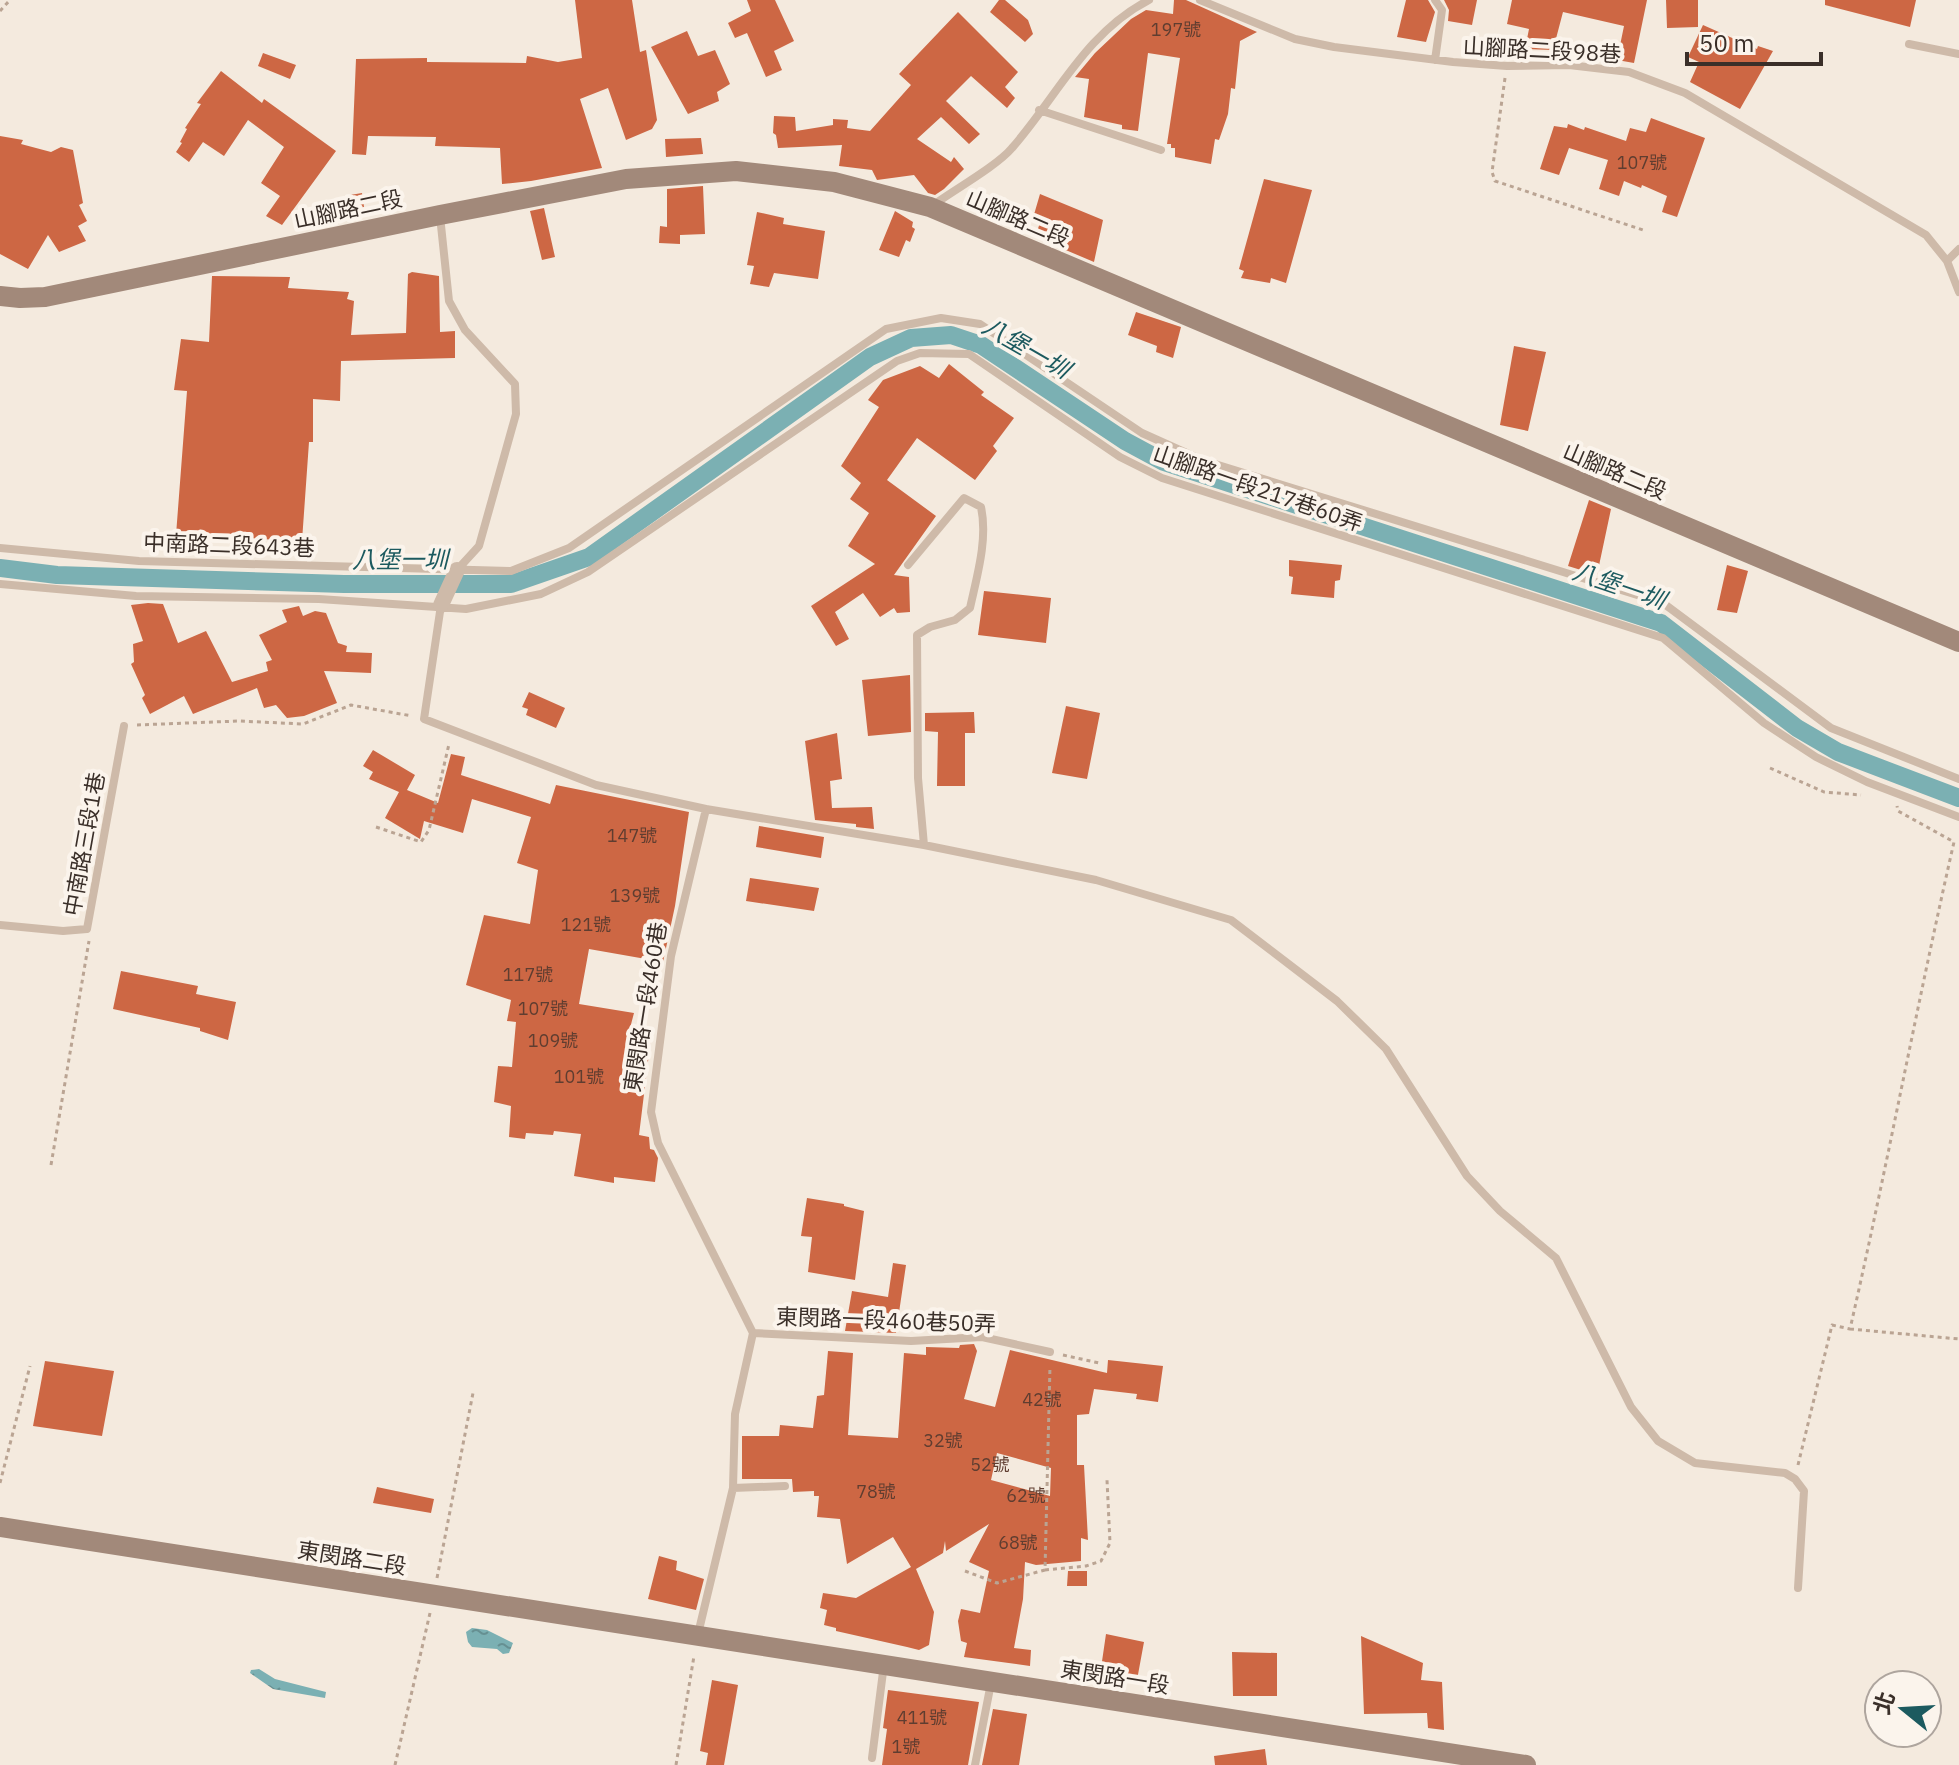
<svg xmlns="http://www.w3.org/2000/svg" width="1959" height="1765" viewBox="0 0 1959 1765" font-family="'IBM Plex Sans','Noto Sans TC',sans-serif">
<defs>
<pattern id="water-ripples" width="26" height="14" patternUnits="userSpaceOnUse" patternTransform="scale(2)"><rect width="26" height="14" fill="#7bb0b3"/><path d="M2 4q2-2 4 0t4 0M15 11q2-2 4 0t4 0" fill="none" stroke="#669092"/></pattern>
</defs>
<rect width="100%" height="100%" fill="#f4eade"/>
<path fill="url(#water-ripples)" d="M472,1628L487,1630L513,1643L509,1653L503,1654L497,1649L472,1647L468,1642L466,1632Z
M259,1669L275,1679L326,1692L325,1698L273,1689L250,1673L251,1670Z"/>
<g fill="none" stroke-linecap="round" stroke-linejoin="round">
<path stroke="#7bb0b3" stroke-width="18" d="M0,568L57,575L344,584H511L589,557L870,357L911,338L951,335L981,345L1125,441L1164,462L1661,623L1797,728L1838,752L1959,798"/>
</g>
<path fill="#cd6744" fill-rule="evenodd" d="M575,0H632L640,52L646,50L657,120L652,129L626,140L608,88L580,99L602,168L531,181L502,184L500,148L435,146L436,137L368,136L366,155L352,154L356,59L427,58V62L526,63L527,56L558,62L582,58Z
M747,0H775L794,41L774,51L782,70L766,77L747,33L735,38L728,23L751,11Z
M999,0H1005L1028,20L1033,34L1025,42L990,12Z
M1174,0H1186L1257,32L1240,41L1235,89L1231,88L1228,114L1219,140L1215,139L1211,164L1175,157V148H1171V144H1167L1180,58L1148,53L1138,131L1122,129V125L1084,117L1089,79L1075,77L1095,53L1131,19L1146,10L1173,14Z
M1406,0H1428L1435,12L1426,42L1397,37Z
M1444,0H1477L1472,25L1448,21L1449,10Z
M1512,0H1647L1634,63L1617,60L1624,26L1563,12L1553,50L1525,49L1529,29L1507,24Z
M1666,0H1698V27L1667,28Z
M1825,0H1916L1910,27L1825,5Z
M958,12L1018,72L1005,87L1015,98L1007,108L971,76L946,101L980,134L969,144L941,117L917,139L951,162L954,157L964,169L944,189L935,195L928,193L914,175L877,180L872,170L839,166L842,145L778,148L776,135L773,133L774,116L795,117L796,131L833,125V119L848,120L847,128L870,131L911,85L899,74Z
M1703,25L1757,49L1758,46L1773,51L1740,109L1690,82L1699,62L1688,57Z
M687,31L698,56L715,50L730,84L717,92L719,101L688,114L651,47Z
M263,53L296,65L290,79L258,66Z
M221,71L262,103L264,99L336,151L282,225L266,216L280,196L261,183L284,147L248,120L224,156L203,142L189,162L176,152L182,143L180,142L187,129L185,128L201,104L197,103Z
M1651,118L1705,138L1677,217L1662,212L1667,196L1642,185L1641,188L1624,181L1619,196L1599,189L1608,160L1569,148L1559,175L1540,169L1554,126L1567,128L1568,124L1584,130L1585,127L1626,141L1630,128L1646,132Z
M0,136L23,140L21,144L51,152L61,147L73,150L83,203L79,205L87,221L78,226L86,241L59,252L48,235L28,269L0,254Z
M701,138L703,154L666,157L665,139Z
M1264,179L1312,190L1286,283L1271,278L1270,283L1241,278L1244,271L1239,269Z
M703,186L705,234L680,235V244L659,243L660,226L667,227V189Z
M362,193L364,207L346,210L344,196Z
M1040,194L1103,220L1094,262L1035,237L1041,220L1033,218Z
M544,208L555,257L542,260L530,211Z
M895,211L913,222L912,227L915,229L910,242L906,240L899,257L879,250Z
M757,212L784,218L783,224L825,231L818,279L774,273L769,287L750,284L754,266L747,265Z
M412,272L439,276L440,332L455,331V358L341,361L340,401L313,399V442H309L302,541L176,535L187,391L174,390L181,339L209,342L212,276L290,277L288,288L349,292L347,299L354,301L351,335L406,333L408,274Z
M1136,312L1181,327L1173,358L1156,352L1157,346L1128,335Z
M1514,346L1546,352L1528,431L1500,425Z
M949,364L984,392L981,395L1014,418L993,446L997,451L975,480L917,438L887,480L936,516L894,575L909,577L910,612L897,613L894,608L880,617L863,593L835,612L849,639L836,646L811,606L875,564L848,546L869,513L850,499L861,483L841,466L879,407L868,400L883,380L920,366L939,378Z
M1589,500L1611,509L1597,575L1568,566Z
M1289,560L1342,565L1340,580L1335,581L1334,598L1291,594L1293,577L1289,576Z
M1727,565L1748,571L1737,613L1717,610Z
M984,591L1051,598L1046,643L978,635Z
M148,603L163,604L178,643L206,631L232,682L268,671L266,662L272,660L259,635L287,622L282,610L299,606L303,616L315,611L326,613L338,643L347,646L346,652L372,653L371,673L324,671L337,703L304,716L287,718L276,705L264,708L257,688L193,714L184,696L150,714L142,698L145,695L131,664L134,662L133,644L143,641L131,605Z
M910,675L911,732L868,736L862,680Z
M529,692L565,708L556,728L526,715L528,709L522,707Z
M1066,706L1100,713L1087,779L1052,773Z
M974,712L975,733H965V786H937L938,732L925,731V713Z
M837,733L842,779L830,781L832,808L872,807L874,829L856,827V824L815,820L805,741Z
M373,750L415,775L407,790L438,803L451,754L465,757L461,775L550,804L556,785L689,812L675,906L663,962L589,949L579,1004L634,1013L629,1032L651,1037L639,1135L649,1137L650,1149L654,1150L658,1158L655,1182L614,1177V1183L574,1176L581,1134L554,1131L553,1135L526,1133L525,1139L509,1137L511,1106L494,1102L498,1066L512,1067L516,1022L507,1021L511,1000L466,985L484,915L530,924L538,870L517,863L531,817L472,799L463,833L424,821L420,839L385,818L399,792L369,779L373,772L363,766Z
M759,826L824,837L821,858L756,847Z
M750,878L819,888L814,911L746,901Z
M121,971L198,986L196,994L236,1002L228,1040L200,1031V1028L113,1009Z
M807,1198L844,1204V1206L864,1211L855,1280L808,1272L812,1237L801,1236Z
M893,1263L906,1265L896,1333L845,1331L852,1291L888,1297Z
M974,1344L977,1351L964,1399L995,1407L1010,1350L1107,1373L1108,1360L1163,1366L1158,1402L1136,1399L1137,1394L1094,1389L1089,1414L1077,1415V1465H1084L1088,1540L1081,1538V1561L1036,1565L1025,1562L1023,1599L1014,1648L1031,1650L1030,1666L964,1657L967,1643L961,1641L958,1621L961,1609L980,1613L989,1571L969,1562L989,1524L946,1551L945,1541L943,1553L916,1569L934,1612L929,1645L919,1650L907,1647L836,1631V1628L824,1625L827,1610L820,1608L823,1593L856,1598L911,1567L893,1537L847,1564L840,1519L817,1517L819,1496H814V1491L793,1492L792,1479H742V1436H779L780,1425L813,1428L817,1396L824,1395L828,1351L853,1353L848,1435L898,1438L904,1353L926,1355V1347L959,1348L960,1345ZM997,1453L1051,1468L1050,1496L991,1480Z
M45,1361L114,1371L102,1436L33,1426Z
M377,1487L434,1499L431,1513L373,1503Z
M659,1556L677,1561L676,1570L704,1579L696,1610L648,1599Z
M1068,1571H1087V1586H1067Z
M1106,1634L1144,1642L1137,1680L1100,1675Z
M1361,1636L1423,1663L1421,1680L1442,1682L1444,1730L1428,1728L1427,1713L1364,1714Z
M1232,1652L1277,1653V1696H1233Z
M712,1680L738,1685L724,1765H706L708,1753L700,1751Z
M888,1690L979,1702L968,1765H882L887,1729L883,1728Z
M993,1709L1027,1714L1019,1765H982Z
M1265,1749L1267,1765H1215L1214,1756Z"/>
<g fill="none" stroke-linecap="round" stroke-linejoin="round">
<path stroke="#baa493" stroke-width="3" stroke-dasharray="4 4" stroke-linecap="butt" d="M0,11L10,0
M1505,78L1492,172L1495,181L1646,231
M137,725L239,721L303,724L351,705L412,716
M1770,768L1824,792L1861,795
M376,827L421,842L429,830L449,744
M51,1165L89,941
M1850,1329L1959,1339
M1063,1355L1099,1363
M1798,1465L1832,1325L1850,1329C1887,1167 1917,1004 1954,842L1898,811L1897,806
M0,1483L30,1366
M1045,1570L1086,1566L1101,1561L1110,1543L1107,1480
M965,1571L997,1583L1045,1570L1050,1366
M437,1578L473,1393
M395,1765L430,1613
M676,1765L694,1656"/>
<path stroke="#cebaa9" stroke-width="8" d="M1200,0L1295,39L1334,47L1453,62L1507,66L1569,65L1629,72L1685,93L1926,235L1947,261L1959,292
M1435,0L1442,10L1435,60
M1909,44L1959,54
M1039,110L1161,150
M932,206C952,191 997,166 1012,148C1057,97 1085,33 1149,0
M440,216L449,301L465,330L515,384L516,414L479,546L457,570
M1947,261L1959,249
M0,548L139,561L511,571L569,548L886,329L941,318L980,324L1142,433L1202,460L1663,603L1831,728L1959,779
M908,565L964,498L981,507C988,539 977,576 970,608L955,620L930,627L917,635L918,778L924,845
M0,584L136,596L319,599L466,609L541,594L588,572L897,361L920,353L969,354L1120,457L1162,478L1663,638L1764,723L1816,757L1867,782L1959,817
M441,605L424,719L596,785L706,809L671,956L651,1112L658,1143L753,1333L735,1414L733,1488L698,1634
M706,809L924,845L1096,880L1231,920L1337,1001L1386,1049L1467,1176L1500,1211L1556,1258L1631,1407L1658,1441L1695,1463L1785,1473L1795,1479L1804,1491L1798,1588
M0,925L63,931L87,929L124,726
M753,1333L911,1341L982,1337L1050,1352
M733,1488L785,1486
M872,1758L884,1664
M975,1765L991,1683"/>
<path stroke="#cebaa9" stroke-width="16" d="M441,605L457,570"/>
<path stroke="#a2897a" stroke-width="20" d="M0,296L20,298L45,297L440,215L626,179L736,171L834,182L930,207L1959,642
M0,1527L1526,1765"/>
</g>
<g text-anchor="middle" stroke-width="8" stroke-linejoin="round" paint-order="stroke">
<g font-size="18" fill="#5f3d30">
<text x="1176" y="36">197號</text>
<text x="1642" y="169">107號</text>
<text x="632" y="842">147號</text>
<text x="635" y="902">139號</text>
<text x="586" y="931">121號</text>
<text x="528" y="981">117號</text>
<text x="543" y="1015">107號</text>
<text x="553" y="1047">109號</text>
<text x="579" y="1083">101號</text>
<text x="1042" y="1406">42號</text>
<text x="943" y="1447">32號</text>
<text x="990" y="1471">52號</text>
<text x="876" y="1498">78號</text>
<text x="1026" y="1502">62號</text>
<text x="1018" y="1549">68號</text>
<text x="922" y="1724">411號</text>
<text x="906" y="1753">1號</text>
</g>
<g font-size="22" fill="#3a2f29" stroke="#fbf4ec">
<text transform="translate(1542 50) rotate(3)" y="8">山腳路二段98巷</text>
<text transform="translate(348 209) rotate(-12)" y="8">山腳路二段</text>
<text transform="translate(1018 218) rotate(23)" y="8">山腳路二段</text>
<text transform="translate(1615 471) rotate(23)" y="8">山腳路二段</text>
<text transform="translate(1258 488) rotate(19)" y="8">山腳路一段217巷60弄</text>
<text transform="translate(229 545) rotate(2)" y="8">中南路二段643巷</text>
<text transform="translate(84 844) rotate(-80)" y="8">中南路三段1巷</text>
<text transform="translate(645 1007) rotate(-81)" y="8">東閔路一段460巷</text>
<text transform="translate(886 1320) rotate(2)" y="8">東閔路一段460巷50弄</text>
<text transform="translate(352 1558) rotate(9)" y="8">東閔路二段</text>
<text transform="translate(1115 1677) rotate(9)" y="8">東閔路一段</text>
</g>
<g font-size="24" font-style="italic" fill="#1c5a5f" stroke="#fbf4ec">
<text transform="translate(1026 348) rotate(30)" y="8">八堡一圳</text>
<text x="400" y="568">八堡一圳</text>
<text transform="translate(1619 586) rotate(19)" y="8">八堡一圳</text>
</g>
</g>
<g transform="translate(1903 1709) rotate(288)"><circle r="38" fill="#fbf4ec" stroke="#aea59e" stroke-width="2"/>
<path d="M0-6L14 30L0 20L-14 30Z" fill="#1c5a5f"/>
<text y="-12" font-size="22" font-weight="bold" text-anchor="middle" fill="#3a2f29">北</text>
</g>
<path d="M1687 52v12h134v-12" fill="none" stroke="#3a2f29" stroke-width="4"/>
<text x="1699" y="52" font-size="24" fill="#3a2f29" stroke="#fbf4ec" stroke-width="6" paint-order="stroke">50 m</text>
</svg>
